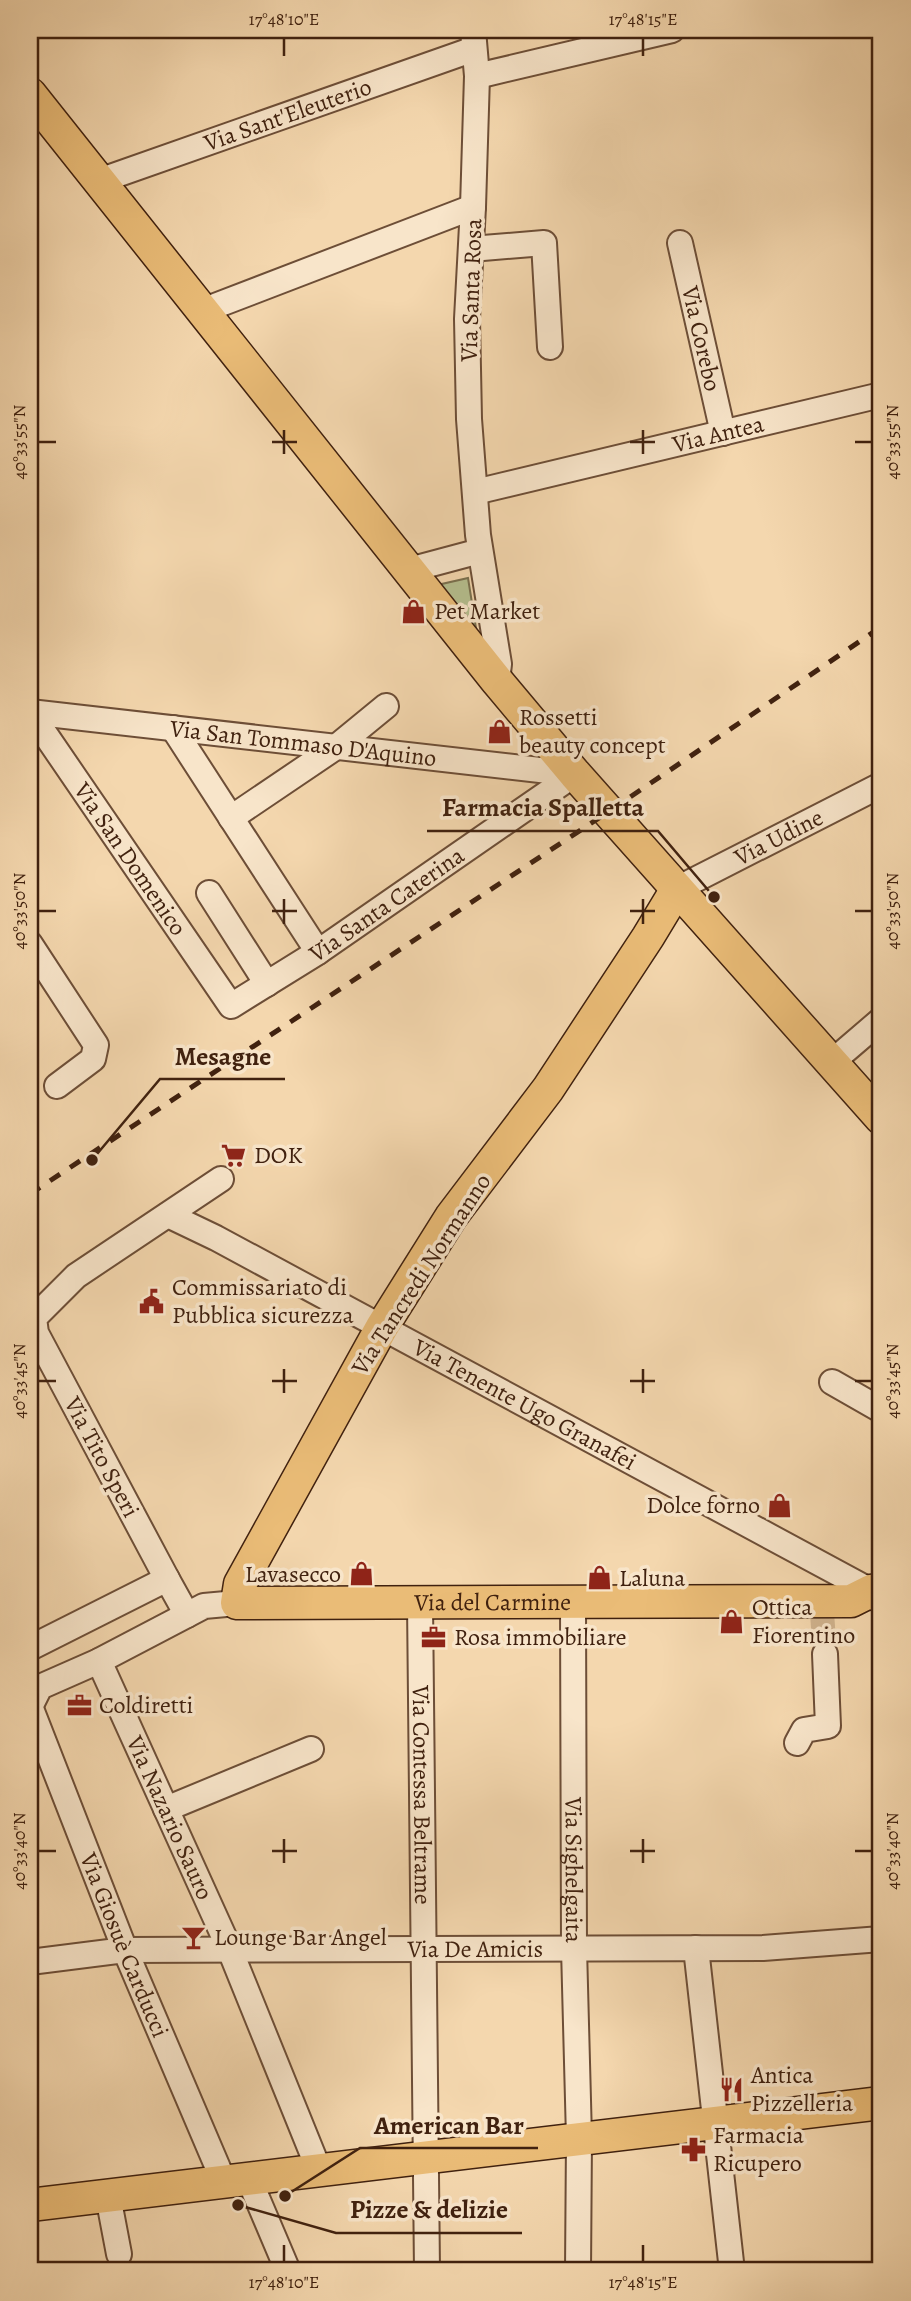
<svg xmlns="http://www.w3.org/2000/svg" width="911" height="2301" viewBox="0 0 911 2301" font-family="Alegreya,serif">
<rect width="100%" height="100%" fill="#f4d7ae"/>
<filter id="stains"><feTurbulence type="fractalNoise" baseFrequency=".00286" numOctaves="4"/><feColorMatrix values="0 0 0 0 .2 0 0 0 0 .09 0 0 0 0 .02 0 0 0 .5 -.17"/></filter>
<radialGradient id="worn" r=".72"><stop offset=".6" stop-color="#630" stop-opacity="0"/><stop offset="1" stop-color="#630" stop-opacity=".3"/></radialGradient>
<path fill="#b5bf8f" stroke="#7a704f" stroke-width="2" d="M468,578L479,647L433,586Z"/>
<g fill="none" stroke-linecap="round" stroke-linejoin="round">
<path stroke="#d0b38e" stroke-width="24" stroke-dasharray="24 12" stroke-linecap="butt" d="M822,1613L825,1654"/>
<defs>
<g id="minor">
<path d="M473,30L477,76L473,207L467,319L469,419L478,535L499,664L497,681"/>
<path d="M477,76L672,30"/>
<path id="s1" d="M99,181L474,49"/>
<path id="s2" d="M680,243L723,433"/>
<path d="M471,249L544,243L550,347"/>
<path d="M202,311L473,207"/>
<path id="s3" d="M475,492L881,395"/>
<path d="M409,570L480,551"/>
<path id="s4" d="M30,712L231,1006L318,952L575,774"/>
<path id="s5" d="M30,712L575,774"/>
<path d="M173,728L318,952"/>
<path d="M231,818L336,747L386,706"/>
<path id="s6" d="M677,889L881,785"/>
<path d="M209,893L267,984"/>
<path d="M30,944L96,1045L93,1059L57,1086"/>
<path d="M832,1062L881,1020"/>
<path id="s7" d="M168,1215L216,1238L871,1591"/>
<path d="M832,1382L881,1410"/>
<path d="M167,1579L36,1333L34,1318L76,1276L221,1179"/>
<path id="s8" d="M573,1602L574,1948L579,2138L578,2271"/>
<path id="s9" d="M420,1603L427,2271"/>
<path d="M30,1648L167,1579L187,1615"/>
<path id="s10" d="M99,1661L230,1950L319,2170"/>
<path id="s11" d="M30,1706L125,1950L224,2182"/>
<path d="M30,1707L40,1687L99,1661L204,1606L237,1603"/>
<path d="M797,1743L804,1730L828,1726L825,1654"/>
<path d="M166,1809L311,1749"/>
<path d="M696,1948L732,2271"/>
<path id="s12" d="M30,1962L125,1950L763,1948L881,1939"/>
<path d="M249,2179L288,2271"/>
<path d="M108,2196L119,2254"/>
</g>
<g id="major">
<path d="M30,94L497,681L575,774L881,1118"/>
<path id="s13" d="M677,889L648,937L548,1089L451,1217L382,1327L240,1584L237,1603L851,1601L871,1591L881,1597"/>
<path d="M30,2205L881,2103"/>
</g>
</defs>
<use href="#minor" stroke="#6d4e37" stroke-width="28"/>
<use href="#major" stroke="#40210f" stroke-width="35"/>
<use href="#minor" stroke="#f8e5ca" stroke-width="24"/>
<use href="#major" stroke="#eabc77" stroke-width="32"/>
<path stroke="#40210f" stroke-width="5" stroke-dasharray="12 12" stroke-linecap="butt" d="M30,1194L608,812L881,627"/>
</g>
<path fill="none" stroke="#40210f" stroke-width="2.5" d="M284,38V56M643,38V56M284,430V454M643,430V454M38,442H56M272,442H297M630,442H655M855,442H872M284,899V924M643,899V924M38,911H56M272,911H297M630,911H655M855,911H872M284,1369V1393M643,1369V1393M38,1381H56M272,1381H297M630,1381H655M855,1381H872M284,1839V1863M643,1839V1863M38,1851H56M272,1851H297M630,1851H655M855,1851H872M284,2245V2262M643,2245V2262"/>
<defs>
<symbol id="shop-bare" viewBox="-9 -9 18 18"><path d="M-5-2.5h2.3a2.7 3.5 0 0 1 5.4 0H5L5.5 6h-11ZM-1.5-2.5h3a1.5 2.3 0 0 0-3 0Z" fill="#8f2418" stroke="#f8e5ca" stroke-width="2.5" paint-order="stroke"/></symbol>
<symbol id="supermarket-bare" viewBox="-9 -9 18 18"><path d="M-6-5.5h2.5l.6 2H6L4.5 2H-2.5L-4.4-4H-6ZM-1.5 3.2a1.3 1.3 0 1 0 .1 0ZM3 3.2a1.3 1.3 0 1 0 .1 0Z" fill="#8f2418" stroke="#f8e5ca" stroke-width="2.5" paint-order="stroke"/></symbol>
<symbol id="civic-bare" viewBox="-9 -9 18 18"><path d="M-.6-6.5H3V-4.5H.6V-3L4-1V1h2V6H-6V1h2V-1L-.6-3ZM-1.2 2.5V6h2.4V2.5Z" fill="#8f2418" stroke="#f8e5ca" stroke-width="2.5" paint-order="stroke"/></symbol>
<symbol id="office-bare" viewBox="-9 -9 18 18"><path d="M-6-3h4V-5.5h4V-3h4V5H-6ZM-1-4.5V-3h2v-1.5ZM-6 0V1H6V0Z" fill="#8f2418" stroke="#f8e5ca" stroke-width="2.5" paint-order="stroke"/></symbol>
<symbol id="bar-bare" viewBox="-9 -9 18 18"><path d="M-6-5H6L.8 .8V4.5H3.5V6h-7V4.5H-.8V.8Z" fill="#8f2418" stroke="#f8e5ca" stroke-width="2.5" paint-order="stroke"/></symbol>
<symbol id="restaurant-bare" viewBox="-9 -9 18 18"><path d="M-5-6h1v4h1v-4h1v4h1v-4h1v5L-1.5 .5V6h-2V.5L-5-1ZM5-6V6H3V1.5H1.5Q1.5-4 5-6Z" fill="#8f2418" stroke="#f8e5ca" stroke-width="2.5" paint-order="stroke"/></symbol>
<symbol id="pharmacy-bare" viewBox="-9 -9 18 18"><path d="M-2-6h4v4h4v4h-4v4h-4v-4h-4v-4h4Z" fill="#8f2418" stroke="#f8e5ca" stroke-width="2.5" paint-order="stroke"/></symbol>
</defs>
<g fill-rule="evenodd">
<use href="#shop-bare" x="396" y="594" width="35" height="35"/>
<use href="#shop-bare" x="482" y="714" width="35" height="35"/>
<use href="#supermarket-bare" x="216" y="1138" width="35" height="35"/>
<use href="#civic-bare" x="134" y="1284" width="35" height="35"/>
<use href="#shop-bare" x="762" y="1488" width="35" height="35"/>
<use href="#shop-bare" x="344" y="1556" width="35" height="35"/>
<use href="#shop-bare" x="582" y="1560" width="35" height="35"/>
<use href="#shop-bare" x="714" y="1604" width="35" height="35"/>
<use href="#office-bare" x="416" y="1620" width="35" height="35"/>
<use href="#office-bare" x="62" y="1688" width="35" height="35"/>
<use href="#bar-bare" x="176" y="1920" width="35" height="35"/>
<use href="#restaurant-bare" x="714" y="2072" width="35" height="35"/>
<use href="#pharmacy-bare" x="676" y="2132" width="35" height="35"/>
</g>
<g text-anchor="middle" stroke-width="7" stroke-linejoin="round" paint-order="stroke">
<g font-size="24" fill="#40210f" stroke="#f8e5ca">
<text dy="8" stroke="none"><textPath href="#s1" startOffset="200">Via Sant'Eleuterio</textPath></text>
<text transform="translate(471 290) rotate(-88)" y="8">Via Santa Rosa</text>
<text dy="8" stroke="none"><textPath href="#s2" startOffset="98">Via Corebo</textPath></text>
<text dy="8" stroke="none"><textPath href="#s3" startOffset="250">Via Antea</textPath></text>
<text dy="8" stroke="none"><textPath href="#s5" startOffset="275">Via San Tommaso D'Aquino</textPath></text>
<text dy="8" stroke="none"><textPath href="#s6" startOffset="114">Via Udine</textPath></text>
<text dy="8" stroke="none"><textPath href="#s4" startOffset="178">Via San Domenico</textPath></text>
<text dy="8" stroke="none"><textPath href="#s4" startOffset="542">Via Santa Caterina</textPath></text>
<text transform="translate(421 1274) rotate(-57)" y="8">Via Tancredi Normanno</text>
<text dy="8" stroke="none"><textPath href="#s7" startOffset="404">Via Tenente Ugo Granafei</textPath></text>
<text transform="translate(102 1457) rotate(62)" y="8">Via Tito Speri</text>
<text dy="8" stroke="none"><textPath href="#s13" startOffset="1097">Via del Carmine</textPath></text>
<text dy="8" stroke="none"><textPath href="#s9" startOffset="192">Via Contessa Beltrame</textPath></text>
<text dy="8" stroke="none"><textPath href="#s10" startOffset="172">Via Nazario Sauro</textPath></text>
<text dy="8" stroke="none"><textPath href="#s8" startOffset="268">Via Sighelgaita</textPath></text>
<text dy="8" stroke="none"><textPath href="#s11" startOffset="257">Via Giosuè Carducci</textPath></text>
<text dy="8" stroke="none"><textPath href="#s12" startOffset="446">Via De Amicis</textPath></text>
</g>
<g font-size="24" fill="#40210f" stroke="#f8e5ca" text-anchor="start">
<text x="434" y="619">Pet Market</text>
<text x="519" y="725">Rossetti<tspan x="519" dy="28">beauty concept</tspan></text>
<text x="254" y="1163">DOK</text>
<text x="172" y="1295">Commissariato di<tspan x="172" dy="28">Pubblica sicurezza</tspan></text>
<text x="760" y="1513" text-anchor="end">Dolce forno</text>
<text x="341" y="1582" text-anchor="end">Lavasecco</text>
<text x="619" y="1586">Laluna</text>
<text x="752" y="1615">Ottica<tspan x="752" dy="28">Fiorentino</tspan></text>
<text x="454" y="1645">Rosa immobiliare</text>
<text x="99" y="1713">Coldiretti</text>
<text x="214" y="1945">Lounge Bar Angel</text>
<text x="751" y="2083">Antica<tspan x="751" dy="28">Pizzelleria</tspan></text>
<text x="713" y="2143">Farmacia<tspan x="713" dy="28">Ricupero</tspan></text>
</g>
</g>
<path fill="none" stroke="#40210f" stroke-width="2.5" d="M714 897L658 831H427M92 1160L160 1079H285M285 2196L360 2148H538M238 2205L336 2233H522"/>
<g fill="#40210f" stroke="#f8e5ca" stroke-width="2.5">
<circle cx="714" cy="897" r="7"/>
<circle cx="92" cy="1160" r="7"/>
<circle cx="285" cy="2196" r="7"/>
<circle cx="238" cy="2205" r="7"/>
</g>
<g font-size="26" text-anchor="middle" font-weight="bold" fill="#40210f" stroke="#f8e5ca" stroke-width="7" stroke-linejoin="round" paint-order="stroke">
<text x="543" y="816">Farmacia Spalletta</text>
<text x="223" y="1065">Mesagne</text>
<text x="449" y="2134">American Bar</text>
<text x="429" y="2218">Pizze &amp; delizie</text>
</g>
<rect width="911" height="2301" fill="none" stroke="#f4d7ae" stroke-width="77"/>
<rect x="38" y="38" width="834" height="2224" fill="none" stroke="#40210f" stroke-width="2.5"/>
<g font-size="18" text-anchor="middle" fill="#40210f">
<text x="284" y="25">17°48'10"E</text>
<text x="643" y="25">17°48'15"E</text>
<text transform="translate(19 442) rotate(-90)" y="6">40°33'55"N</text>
<text transform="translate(892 442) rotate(-90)" y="6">40°33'55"N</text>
<text transform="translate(19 911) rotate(-90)" y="6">40°33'50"N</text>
<text transform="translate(892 911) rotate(-90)" y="6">40°33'50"N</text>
<text transform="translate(19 1381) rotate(-90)" y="6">40°33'45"N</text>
<text transform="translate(892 1381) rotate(-90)" y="6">40°33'45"N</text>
<text transform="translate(19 1851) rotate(-90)" y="6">40°33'40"N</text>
<text transform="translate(892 1851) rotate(-90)" y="6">40°33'40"N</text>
<text x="284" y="2288">17°48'10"E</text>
<text x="643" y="2288">17°48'15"E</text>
</g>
<rect width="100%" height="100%" filter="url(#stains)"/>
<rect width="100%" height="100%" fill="url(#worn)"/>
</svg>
